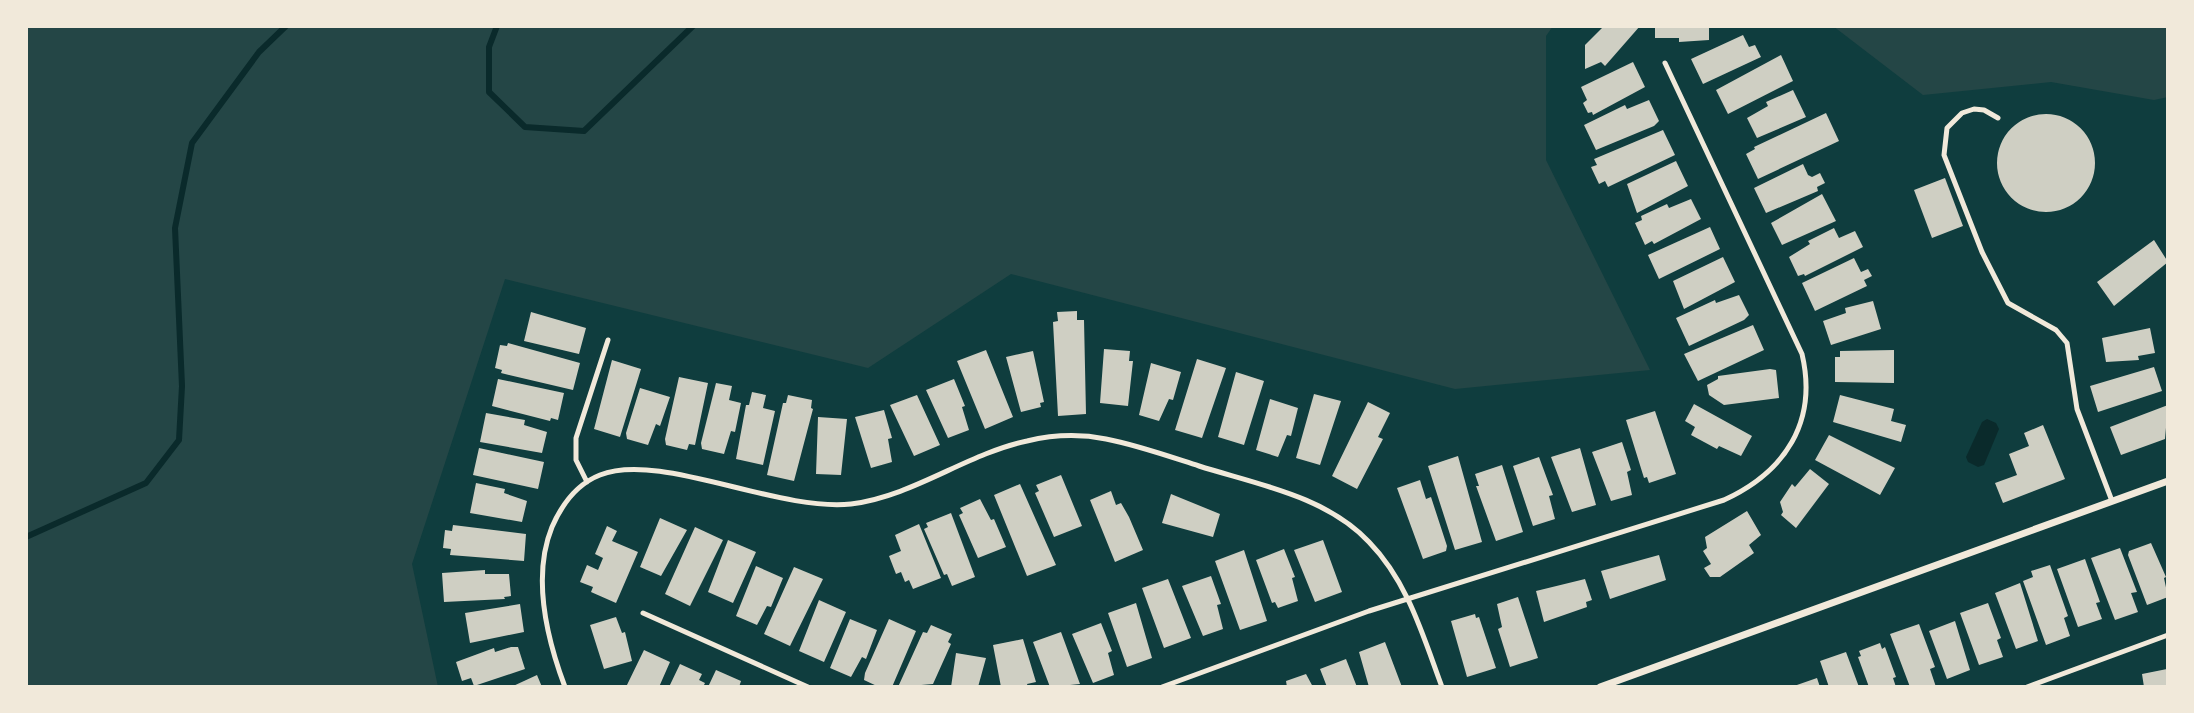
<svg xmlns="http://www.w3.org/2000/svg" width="2194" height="713" viewBox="0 0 2194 713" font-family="'Nunito Sans',sans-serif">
<rect width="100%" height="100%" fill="#0f3d3e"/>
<path fill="#244646" d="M26,26H1553L1546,36V160L1650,370L1455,389L1011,274L868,368L505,279L412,564L438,687H26Z
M1833,26H2168V97L2154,100L2051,82L1923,95Z"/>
<path fill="#0a2a2b" d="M1987,419L1996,423L1999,429L1984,465L1978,467L1968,462L1966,457L1982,422Z"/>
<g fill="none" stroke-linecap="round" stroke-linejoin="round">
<path stroke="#0a2a2b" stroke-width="6" d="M497,26L489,47V92L525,127L584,131L693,26
M26,537L146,483L179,440L182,386L175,228L192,143L259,52L286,26"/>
</g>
<path fill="#cfcfc3" d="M1604,26H1640L1605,66L1601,62L1585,69V45Z
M1655,26H1709V40L1679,42V38H1655Z
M1743,35L1749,47L1755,45L1761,57L1703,84L1691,59Z
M1781,55L1793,81L1728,114L1716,90Z
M1633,62L1645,87L1593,115L1592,112L1588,113L1583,103L1587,100L1581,87Z
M1793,90L1806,117L1757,138L1747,118L1768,106L1766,102Z
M1649,100L1659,121L1654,126L1596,150L1584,125L1625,105L1627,109Z
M1826,113L1839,141L1758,179L1746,154L1755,149L1754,147Z
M1997 163a49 49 0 1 1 98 0a49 49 0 1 1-98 0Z
M1663,130L1675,155L1608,187L1605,181L1599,184L1591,167L1597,165L1594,159Z
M1676,161L1688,186L1637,213L1627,184Z
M1803,164L1808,175L1812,177L1820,173L1825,183L1817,187L1818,191L1766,213L1754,188Z
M1945,178L1963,226L1932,238L1914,190Z
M1822,194L1836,221L1782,245L1771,223Z
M1691,199L1701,219L1654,244L1652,241L1645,245L1635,223L1642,220L1641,216L1667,204L1669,208Z
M1710,227L1720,249L1659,279L1648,255Z
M1834,228L1839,238L1855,231L1863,247L1805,276L1804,274L1798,276L1789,257L1810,244L1808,241Z
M2154,240L2168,262L2114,306L2097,282Z
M1723,257L1735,282L1684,309L1673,281Z
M1854,258L1861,272L1868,269L1872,276L1864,280L1867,286L1815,311L1802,283Z
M1739,295L1749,315L1744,320L1689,346L1676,318L1715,300L1716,303Z
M1873,301L1881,329L1831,345L1823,321L1846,313L1845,308Z
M1077,311V320H1084L1086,414L1058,416L1053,322L1058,321L1057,312Z
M531,312L586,328L579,354L524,341Z
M1753,325L1764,350L1698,381L1684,354Z
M2150,328L2155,353L2138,356L2139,360L2106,362L2102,338Z
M508,343L580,363L573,390L501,373L502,370L495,368L500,345L507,346Z
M1104,349L1130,351L1129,361H1133L1128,406L1100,403Z
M986,350L1013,417L985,429L957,361Z
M1894,350V383L1835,382V357H1840V351Z
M1033,351L1044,402L1040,403L1041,407L1021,412L1006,357Z
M1197,359L1226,368L1202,438L1175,430Z
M612,360L641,369L620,437L594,429Z
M1151,363L1181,372L1173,400L1169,399L1159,421L1139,415Z
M2154,367L2162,391L2098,412L2090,386Z
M1770,369L1776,370L1779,398L1724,405L1709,395L1707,385L1718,379V376Z
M1236,372L1264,381L1244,445L1218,437Z
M679,377L708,383L695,445L689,444L687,450L666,445L665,439Z
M498,379L564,393L558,420L551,418L550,421L492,406Z
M954,379L965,406L962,407L969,430L948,438L926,390Z
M716,383L732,386L729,400L741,403L735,432L731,431L724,454L702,449L701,443Z
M640,388L670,397L660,426L656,424L648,445L627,439L626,433Z
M752,392L766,395L763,408L775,411L763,465L736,459L746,405H749Z
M1314,394L1341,401L1320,465L1296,458Z
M788,395L812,400L811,408L813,409L794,481L767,475L783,403H786Z
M917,395L940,445L914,456L890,405Z
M1840,395L1894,409L1891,421L1906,425L1901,442L1833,422Z
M1270,399L1298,408L1291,436L1287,435L1278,457L1256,450Z
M1368,402L1390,413L1378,437L1383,439L1357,489L1332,476Z
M1694,404L1752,436L1741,456L1719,446L1717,449L1691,435L1695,427L1685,421Z
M2168,405L2165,439L2121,455L2110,427Z
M884,410L892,438L888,439L892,462L871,468L855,417Z
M1655,411L1676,474L1649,483L1647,477L1644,478L1626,420Z
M486,413L525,420L524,425L547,432L542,453L480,442Z
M818,417L847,419L841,475L816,474Z
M2043,425L2065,479L2003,503L1995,483L2017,475L2009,454L2029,446L2024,433Z
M1829,435L1895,468L1880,495L1815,460Z
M1622,442L1631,470L1627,472L1632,495L1611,501L1592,452Z
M479,448L544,462L538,489L473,475Z
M1580,448L1596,505L1572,512L1551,457Z
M1458,456L1482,542L1455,550L1428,466Z
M1539,457L1553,495L1549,496L1555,519L1533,526L1513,466Z
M1502,465L1523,532L1496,541L1476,486H1479L1475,474Z
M1810,469L1829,484L1796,528L1781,515L1783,512L1780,502L1792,484L1795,487Z
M1061,475L1082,526L1054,537L1035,493L1039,491L1036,485Z
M1420,480L1426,499L1431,497L1447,546L1446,551L1423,559L1397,488Z
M476,483L505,489L504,493L527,501L522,522L470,513Z
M1020,484L1056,565L1027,576L994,495Z
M1111,491L1116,505L1121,503L1129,517L1143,550L1115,562L1090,500Z
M1171,494L1220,514L1213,537L1162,523Z
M980,499L991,520L994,519L1006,547L978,558L959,515L963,513L960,508Z
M1747,511L1761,535L1749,545L1754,553L1720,577H1710L1704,568L1711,564L1703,551L1707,548L1705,537Z
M951,513L975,577L952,586L947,574L944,575L924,529L928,527L926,523Z
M660,518L687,530L661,576L640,567Z
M919,524L941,578L913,589L909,580L905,582L901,572L896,574L889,556L901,551L895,535Z
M453,525L526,534L524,561L450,555L451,549L443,548L445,530L452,531Z
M607,526L617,531L612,541L638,552L616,603L591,592L593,587L580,582L587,565L598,570L603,558L595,554Z
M695,527L723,540L690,606L665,594Z
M728,540L756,552L733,603L708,592Z
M1323,540L1342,592L1315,602L1294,550Z
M2151,543L2166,577L2164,578L2168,597L2147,605L2128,555L2129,551Z
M2120,548L2137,592L2131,593L2138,612L2115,620L2091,558Z
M1284,549L1295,577L1292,578L1298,601L1278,608L1275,602L1272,603L1256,560Z
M1244,550L1267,621L1240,630L1215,561Z
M1659,555L1666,580L1610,599L1601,571Z
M2085,559L2100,602L2096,603L2102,619L2078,627L2057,569Z
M2050,565L2068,616L2064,618L2070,636L2046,645L2023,581L2033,577L2031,571Z
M756,566L783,578L771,607L767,606L757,625L736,616Z
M794,567L823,579L790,646L764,634Z
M485,570V574H509L511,596L504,597L505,599L444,602L442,573Z
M1211,576L1221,604L1217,605L1223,629L1203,636L1182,586Z
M1168,579L1191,638L1164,648L1142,588Z
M1585,579L1592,600L1586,602L1587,607L1544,622L1536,591Z
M2020,583L2038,641L2016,649L1995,593Z
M1518,597L1538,658L1510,667L1498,629L1502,627L1497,604Z
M819,600L846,612L824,662L799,651Z
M1136,603L1152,658L1127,667L1108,613Z
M1988,603L2001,638L1997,640L2003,657L1979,665L1960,613Z
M520,604L524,632L470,643L465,613Z
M1475,614L1476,618L1479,617L1496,668L1467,677L1451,621Z
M616,617L622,633L625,632L632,661L604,669L590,625Z
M850,619L877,630L866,659L862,657L851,677L830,668Z
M889,619L916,631L892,687H879L864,680L865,673Z
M1955,621L1970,670L1947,679L1929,631Z
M1101,623L1112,651L1108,653L1114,675L1093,683L1072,634Z
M1919,624L1935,667L1930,669L1936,687H1910L1890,634Z
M931,625L952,634L948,642L951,644L933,684L898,687L923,632L927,633Z
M1061,632L1080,684L1050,687L1033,642Z
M1023,639L1036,682L1027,684L1028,687H1001L993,645Z
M1385,642L1402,687H1369L1359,652Z
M1880,643L1882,649L1885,647L1896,677L1893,678L1896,687H1869L1858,657L1861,656L1859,651Z
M511,647H518L525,669L474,686L471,678L462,681L456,662L494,648L495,652Z
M644,650L670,662L659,687H626Z
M1846,652L1859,687H1829L1820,661Z
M956,653L986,658L978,687H951Z
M1346,659L1357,687H1327L1320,669Z
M680,664L702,674L699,680L705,683L703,687H669Z
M2167,669L2168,687H2144L2142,674Z
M716,670L741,681L739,687H708Z
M1306,674L1313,687H1287L1286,681Z
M537,675L542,687H511Z
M1817,678L1820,687H1794V686Z"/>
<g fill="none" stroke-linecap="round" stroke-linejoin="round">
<path stroke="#f1e9da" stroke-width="5" d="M1998,118L1984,110L1974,109L1962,113L1947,128L1944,155L1982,252L2008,303L2056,330L2067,343L2077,409L2112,501
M587,482L576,460V438L608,340
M643,613L808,687
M565,687C547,639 532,576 552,527C562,504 577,484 600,475C659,451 777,512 851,504C914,496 966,454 1027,441C1052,435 1081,434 1106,439C1137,445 1168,456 1199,466C1256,484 1326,496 1369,542C1408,582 1423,636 1442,687
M1162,687L1369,611L1724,500C1785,472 1818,422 1802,354L1665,63
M2027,687L2168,635"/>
<path stroke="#f1e9da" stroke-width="7" d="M1600,687L2168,481"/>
</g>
<rect width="2194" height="713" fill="none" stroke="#f1e9da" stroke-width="56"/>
</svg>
